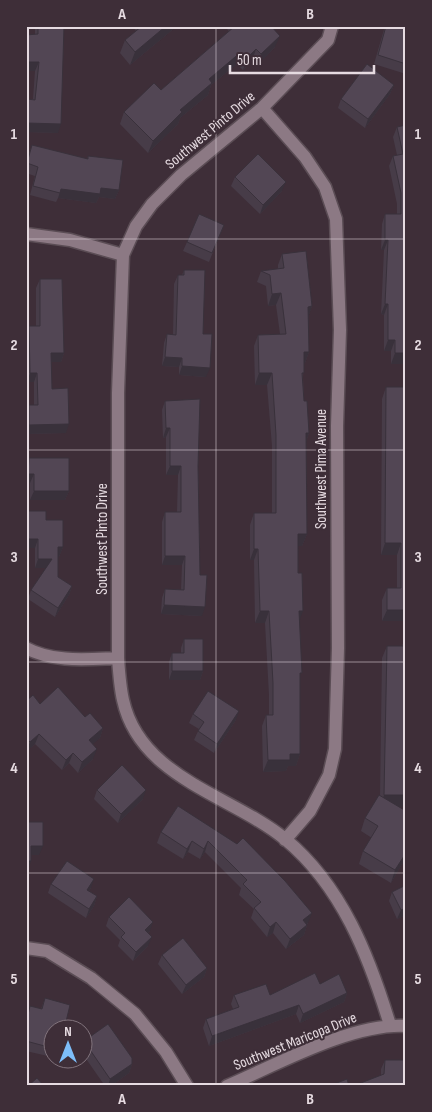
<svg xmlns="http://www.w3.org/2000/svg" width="432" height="1112" viewBox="0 0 432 1112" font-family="'Sofia Sans Condensed',sans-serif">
<rect width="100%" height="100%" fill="#3e2e38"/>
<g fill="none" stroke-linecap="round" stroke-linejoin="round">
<defs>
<path id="minor" d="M332,26L328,40L262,108L181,175L152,204L136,226L123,255L118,393V658C119,672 120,687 123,700C140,778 231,795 285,839C342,886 369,956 390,1025
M262,108L305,157L325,187L336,219L340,330L337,426L338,648L335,749L329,775L310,811L285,840
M26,234L70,240L123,255
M26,648C54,663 88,659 118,658
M26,948L47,951L91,978L135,1014L166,1052L187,1086
M227,1086C278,1064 352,1023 406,1026"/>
</defs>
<use href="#minor" stroke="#5b4d55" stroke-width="15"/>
<use href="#minor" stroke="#8c7984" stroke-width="12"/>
</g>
<path fill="#473c48" d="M35,26H64L58,133L26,132V102L27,99H33L35,71Z
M132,26H177L130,65L120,53L125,40L136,31Z
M229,26H271L275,47L257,66L252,61L243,70L237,64L211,85L208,95L180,118L178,124L148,153L120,124L124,112L161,90L229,31L227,29Z
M385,26H406V74L374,64Z
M394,85L390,94L365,128L338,108L341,99Z
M406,125V364H391V351H384V315L381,314L384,250H381L382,224L385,214H397V204L389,166L393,156L397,155L393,137L397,127Z
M32,145L87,159L88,156L119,190L115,199L99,197L96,203L58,198L56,202L30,195L35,176L26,173V162Z
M235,177L282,191L260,214L231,186Z
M224,225L209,262L183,251L187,242Z
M282,254L312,306L308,317L309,352L305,363H304L303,377L304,401L309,433L306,442L307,534L302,546H298L300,754L296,766H288L286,771L263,772L262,726L266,715H269V695L265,623H255L254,560H250V525L254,513H272V446L267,385H255L254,346L258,335L280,334L276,305L268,306L266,286L257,282L261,271L278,269V265Z
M184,270L203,334L206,377L179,375V367L162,366L164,343L167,334L173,335L174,284L178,275H182Z
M40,279L64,353L61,362H51L52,389L66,433L26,434V411L29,405H34V382H27L26,333L29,326H36V288Z
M386,387H406V621H382V600L387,588H397V555H381L382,399Z
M165,401L198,466L200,575L202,616L161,614L162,598L165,589L181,590L182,565H162V522L165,512H177L178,475H166V437L163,438L162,410Z
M29,458L69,491L65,500H30V483H26V464Z
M46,520L63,547L59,557H58V577L72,586L69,595L55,617L28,599L31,590L46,568H35V548H26Z
M184,639L203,671L200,680H169V662L172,653H181V648Z
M404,641L406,807H398L406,857L391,883L359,864L363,851L372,838L361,831L365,818L380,796L382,658L387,646H402Z
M26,701L40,704L85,717L103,728L100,738L92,744L93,759L78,773L69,763L62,770L35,744L26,752Z
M193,714L236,720L214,753L194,740L199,729L189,723Z
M97,790L143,799L118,823L94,799Z
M178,806L308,923L307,924V925L304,935L286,949L273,933L267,937L251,918L254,909L239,895L241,888L205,852L200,859L188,852L183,859L157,843L161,832Z
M51,884L91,888L89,891L97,896L94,906L86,918L48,893Z
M406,885V915L397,919L389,901L392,892Z
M109,917L150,931L148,933V946L133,961L118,946L120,940L106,926Z
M162,955L207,968L204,977L182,994L158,964Z
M320,984L347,993L344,1002L300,1023L296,1014L209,1046L203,1028L206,1019L233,1009L231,1004L234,995H270Z
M45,998L52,1030V1057L26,1051V1019L27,1015L30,1006L41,1009Z
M84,1041L132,1064L129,1073L111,1086H105L82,1053V1044Z
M385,1060L406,1086L381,1075V1069Z"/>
<path fill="#39313b" d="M166,26H177L130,65L135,52Z
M280,36L275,47L257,66L261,54Z
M256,49L252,61L243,70L247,58Z
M241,52L237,64L211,85L208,95L180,118L178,124L148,153L153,141L180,110L209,79Z
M26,62H39L35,71H26Z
M394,85L390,94L365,128L368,119Z
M27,123L61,124L58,133L26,132Z
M286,182L282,191L260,214L263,205Z
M101,188L119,190L115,199L99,197L96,203L58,198L61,189Z
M385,240H388L384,250H381Z
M281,293L276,305L268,306L272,294Z
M385,304H388L384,315L381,314Z
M312,306L308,318V307Z
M388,340H395L391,351H384Z
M304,352H309L305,363H300Z
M51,353H64L61,362H47Z
M395,353H406V364H391Z
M165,357L182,358L179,367L162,366Z
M182,366L210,368L206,377L179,375Z
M30,373H37L34,382H27Z
M259,373H272L267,385H255Z
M69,424L66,433L26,434L29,425Z
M166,428H170L166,437L163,438Z
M306,433H309L305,445Z
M170,466H181L178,475H166Z
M28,474H34L30,483H26V480Z
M34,491H69L65,500H30Z
M298,534H307L302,546H293Z
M26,539H38L35,548H26Z
M385,543H401L397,555H381Z
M58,547H63L59,557H54Z
M254,549H258L254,560H250Z
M165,556H185L182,565H162Z
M38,559H52L48,568H35Z
M72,586L69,595L55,617L58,608Z
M164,605L205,607L202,616L161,614Z
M387,610H406V621H382Z
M260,611H269L265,623H255Z
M299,611H303L299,622Z
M172,671H203L200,680H169Z
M239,711L236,720L214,753L217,744Z
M103,728L100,738L85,751L89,740Z
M39,734L35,744L26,752L30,742Z
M97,749L93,759L78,773L82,762Z
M73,753L69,763L62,770L66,760Z
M290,754H300L296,766H288L286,771L263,772L268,760Z
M146,790L143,799L118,823L121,814Z
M384,795H406V807H380Z
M192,841L188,852L183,859L187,849Z
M208,841L205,852L200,859L204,849Z
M31,846H43L39,855H28Z
M406,853V857L391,883L395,870Z
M26,861H31L28,870H26Z
M94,879L91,888L83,899L87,890Z
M97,896L94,906L86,918L89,909Z
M406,908V915L397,919L401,910Z
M312,913L308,923L299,930L303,920Z
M153,922L150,931L142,939L145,930Z
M276,922L273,933L267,937L270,927Z
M307,925L304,935L286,949L290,939Z
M152,937L148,946L133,961L136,952Z
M207,968L204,977L182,994L186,985Z
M347,993L344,1002L300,1023L303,1014Z
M299,1005L296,1014L209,1046L212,1036Z
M132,1064L129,1073L111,1086H108L110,1079Z"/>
<path fill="#524654" stroke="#39313b" d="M38,26H64L61,124L27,123V99L35,100L39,62H26V35L38,34Z
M142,26H166L135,52L125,40Z
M235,26H271L280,36L261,54L256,49L247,58L241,52L209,79L212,83L180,110L182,112L153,141L124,112L154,83L161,90Z
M386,26H406V64L378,55Z
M367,64L394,85L368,119L341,99Z
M406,125V353H395V340H388V304H385L388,240H385V214H401V193L393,156L403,154L397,127Z
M32,145L88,159V156L123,160L119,190L101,188L100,194L61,189L60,193L33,186L38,167L27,163Z
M258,154L286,182L263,205L235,177Z
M199,214L224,225L212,253L187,242Z
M306,251L312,306L308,307L309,352H304V373H302L304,401H307L309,433H306L307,534H298V573H302L303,611H299L302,673H300V754H290V760H268L266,715H273V683L269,611H260L258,549H254V513H276V435L272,373H259L258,335L286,334L281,293L272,294L270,275L261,271L284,268L282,254Z
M184,270H205L203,334H212L210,368L182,366V358L165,357L167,334L176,335L178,275H184Z
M40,279H62L64,353H51L52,389L68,388L69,424L29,425V405H38L37,373H30L29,326H40Z
M386,387H406V610H387V588H401V543H385Z
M200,399L198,466L200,575H207L205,607L164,605L165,589L184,590L185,556H165V512H181V466H170V428H166L165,401Z
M29,458H69V491H34V474H28Z
M26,511H46V520H63V547H58V577L72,586L58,608L31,590L52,559H38V539H26Z
M184,639H203V671H172V653H184Z
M404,641H406V795H384L387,646H404Z
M58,687L85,717L90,713L103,728L89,740L97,749L82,762L73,753L66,760L39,734L30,742L26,738V701L33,695L40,704Z
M208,691L239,711L217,744L198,731L204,722L193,714Z
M122,765L146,790L121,814L97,790Z
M379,795L406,811V853L395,870L363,851L378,826L365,818Z
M178,806L237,844L243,838L285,881L312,913L303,920L307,925L290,939L276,922L270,927L254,908L261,902L243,884L247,880L208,841L204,849L192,841L187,849L161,832Z
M26,822H43V846H31V861H26Z
M67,861L94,879L87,890L97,896L89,909L51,884Z
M406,885V908L401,910L392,892Z
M129,897L153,922L145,930L152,937L136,952L121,937L125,933L109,917Z
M183,938L207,968L186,985L162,955Z
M315,973L320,984L339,974L347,993L303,1014L299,1005L212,1036L206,1019L239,1007L234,995L266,984L270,995Z
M45,998L70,1005L64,1030H52V1048L26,1041V1023L30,1006L42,1009Z
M108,1024L132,1058V1064L110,1079L84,1041Z
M385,1060H406V1086H353L384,1074Z
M37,1078L44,1086H28Z
M347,1079L349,1086H329Z"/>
<path fill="none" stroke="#e6dbe1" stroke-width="1" stroke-opacity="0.55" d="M216,26V1086M26,239H406M26,450H406M26,662H406M26,873H406"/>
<g text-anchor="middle" stroke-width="4" stroke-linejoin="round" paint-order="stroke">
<g font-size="15" fill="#e6dbe1" stroke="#3e2e38">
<text transform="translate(210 130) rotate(-40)" y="5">Southwest Pinto Drive</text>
<text transform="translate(321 469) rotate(-90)" y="5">Southwest Pima Avenue</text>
<text transform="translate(102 539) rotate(-90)" y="5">Southwest Pinto Drive</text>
<text transform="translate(295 1041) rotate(-22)" y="5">Southwest Maricopa Drive</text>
</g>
</g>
<rect width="432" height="1112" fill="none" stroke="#3e2e38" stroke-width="55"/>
<g transform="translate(68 1044)"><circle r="24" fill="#3e2e38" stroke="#81737c"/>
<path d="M0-4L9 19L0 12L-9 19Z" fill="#7dbef9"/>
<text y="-8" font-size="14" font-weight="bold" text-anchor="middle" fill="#e6dbe1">N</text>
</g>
<path d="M230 65v8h144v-8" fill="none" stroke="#e6dbe1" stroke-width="2.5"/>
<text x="237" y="65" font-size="15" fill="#e6dbe1" stroke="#3e2e38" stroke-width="4" paint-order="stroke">50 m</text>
<rect x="28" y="28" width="376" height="1056" fill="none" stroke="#e6dbe1" stroke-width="2"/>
<g font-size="16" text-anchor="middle" font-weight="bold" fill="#e6dbe1">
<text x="122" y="19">A</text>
<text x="310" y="19">B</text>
<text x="14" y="139">1</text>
<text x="418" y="139">1</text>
<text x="14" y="350">2</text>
<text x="418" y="350">2</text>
<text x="14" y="562">3</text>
<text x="418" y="562">3</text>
<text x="14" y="773">4</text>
<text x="418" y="773">4</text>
<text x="14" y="984">5</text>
<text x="418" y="984">5</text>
<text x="122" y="1104">A</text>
<text x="310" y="1104">B</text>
</g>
</svg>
